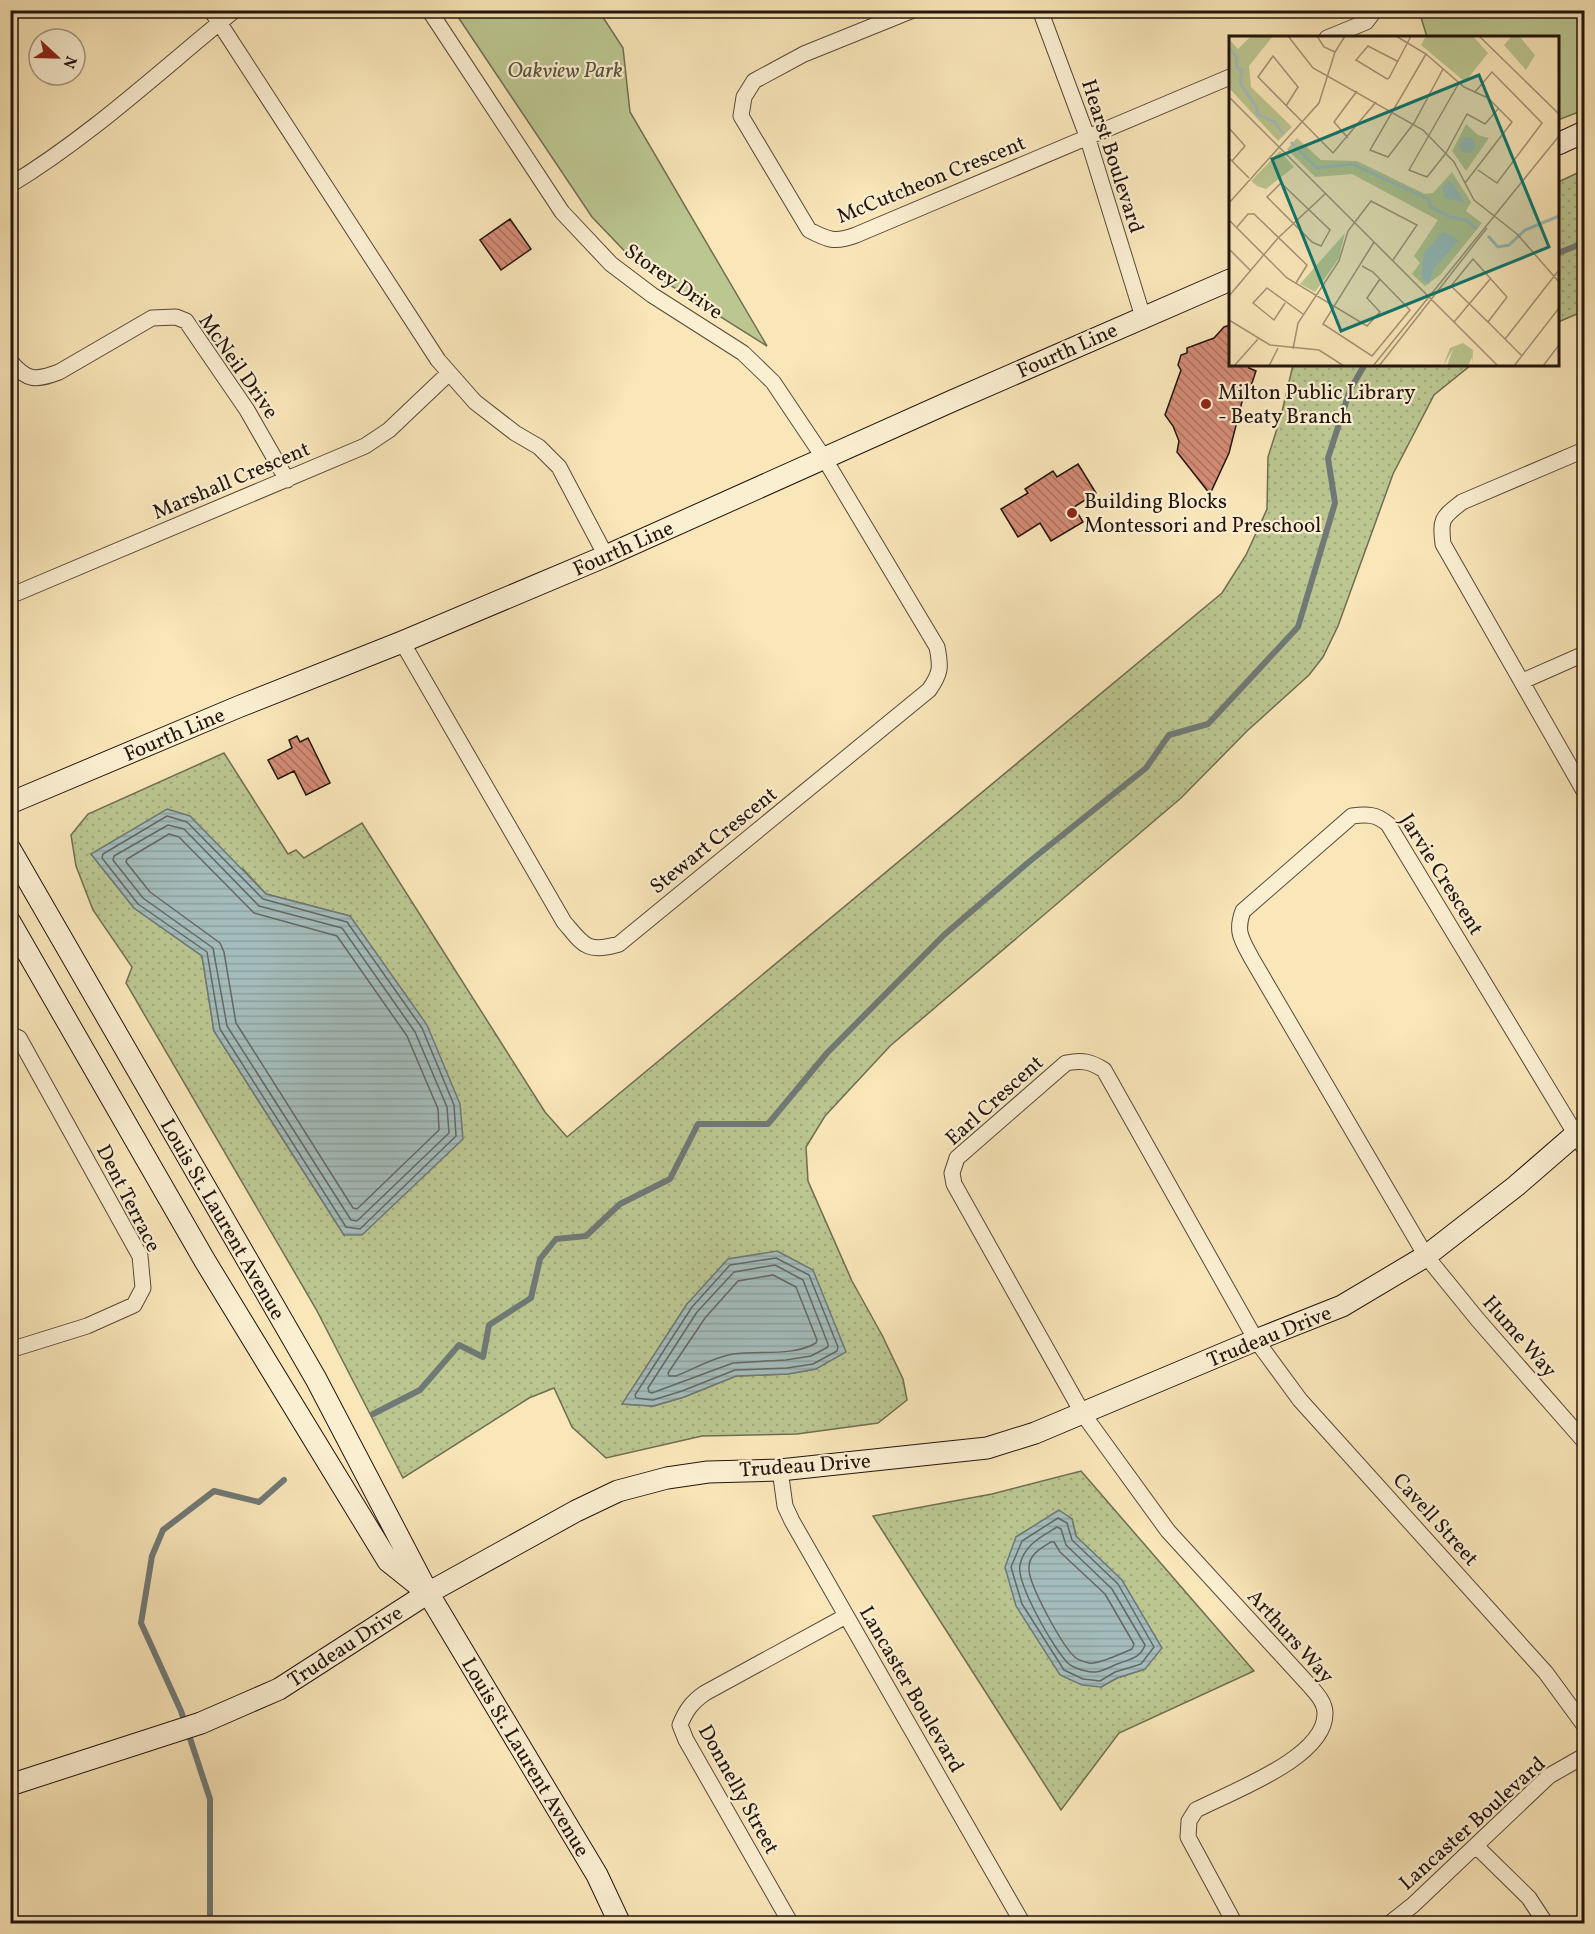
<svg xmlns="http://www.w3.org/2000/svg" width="1595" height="1934" viewBox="0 0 1595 1934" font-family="Vollkorn,serif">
<defs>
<pattern id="grass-dots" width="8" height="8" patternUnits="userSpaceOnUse" patternTransform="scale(1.5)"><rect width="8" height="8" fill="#bbc691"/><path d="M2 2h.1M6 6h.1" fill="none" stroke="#a0a97c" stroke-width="1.8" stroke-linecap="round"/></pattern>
<pattern id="water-rules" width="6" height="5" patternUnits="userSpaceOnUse" patternTransform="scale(1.5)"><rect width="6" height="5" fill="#a4bcbb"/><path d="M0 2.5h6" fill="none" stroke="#8da1a0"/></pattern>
<pattern id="building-back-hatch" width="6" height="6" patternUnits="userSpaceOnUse" patternTransform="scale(1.5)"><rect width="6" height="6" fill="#d48c76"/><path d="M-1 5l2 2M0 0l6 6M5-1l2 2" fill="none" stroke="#ac715f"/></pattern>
</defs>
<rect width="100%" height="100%" fill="#f9e6b9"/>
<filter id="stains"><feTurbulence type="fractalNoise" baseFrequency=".00333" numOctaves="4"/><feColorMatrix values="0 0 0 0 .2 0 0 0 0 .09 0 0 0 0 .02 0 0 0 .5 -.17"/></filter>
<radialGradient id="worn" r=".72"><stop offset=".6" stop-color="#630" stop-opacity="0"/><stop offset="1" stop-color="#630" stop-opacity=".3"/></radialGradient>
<path fill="url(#grass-dots)" stroke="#6f6e50" stroke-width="1.5" fill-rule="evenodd" d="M1584,170V311L1558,322V182Z
M1293,365H1471L1434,395L1393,474L1338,626L1323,657L1309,675L1247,731L1181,798L890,1046L825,1116L806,1147L808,1181L852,1281L882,1335L903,1379L907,1400L878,1423L797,1434L702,1436L606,1458L572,1427L554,1388L529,1398L403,1478L316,1309L126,983L132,967L93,910L76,866L71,835L88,814L224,753L288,854L296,850L304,858L362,823L545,1112L567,1137L1222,593L1246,555L1267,509L1268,457L1281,416ZM91,854L243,869L266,894L350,916L344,1235L214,1031L202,956L134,908ZM687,1304L816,1369L787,1374L736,1376L684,1397L654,1406L623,1404Z
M1081,1471L1254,1671L1119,1733L1061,1810L873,1516L992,1494ZM1059,1511L1072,1519L1076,1536L1145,1669L1117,1678L1101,1687L1016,1537Z"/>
<path fill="#bbc691" stroke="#6f6e50" stroke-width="1.5" d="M454,11H599L623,48L630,112L767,346L638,265L592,217Z
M1419,11H1584V110L1558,120V38L1427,37Z"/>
<path fill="url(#water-rules)" stroke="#707976" stroke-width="1.5" d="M167,809L190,816L266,894L350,916L427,1025L460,1104L463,1139L362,1235H344L214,1031L202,956L134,908L91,854Z
M777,1251L813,1270L846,1352L816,1369L788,1374L736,1376L684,1397L653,1406L622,1404L687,1304L728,1259Z
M1059,1510L1072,1519L1076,1536L1122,1580L1162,1648L1145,1669L1117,1678L1101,1687L1082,1685L1060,1675L1016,1606L1005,1567L1016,1537Z"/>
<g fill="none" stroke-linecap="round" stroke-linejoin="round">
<path stroke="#646864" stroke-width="1.5" d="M167,816L187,822L263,899L347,922L422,1028L454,1105L456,1136L360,1229L346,1227L220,1029L207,952L138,904L102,858L103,854Z
M168,825L184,829L259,906L342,928L415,1032L447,1107L449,1133L357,1221L351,1220L227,1026L213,948L143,898L113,860L114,856Z
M169,834L179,837L254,913L337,936L407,1036L438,1109L439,1130L357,1209L353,1208L236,1023L224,952L220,943L150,892L126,862L127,859Z
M776,1258L809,1275L838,1347L837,1351L813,1364L787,1368L735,1370L682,1391L653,1400L636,1398L635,1395L692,1307L730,1265Z
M775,1265L803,1280L828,1344V1347L811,1356L786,1360L733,1363L652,1393L649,1392L648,1388L697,1312L734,1272Z
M773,1275L796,1287L817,1340L816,1343C792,1357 760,1350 733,1354C714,1357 694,1369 676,1376H669L668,1373L705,1318L738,1281Z
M1058,1518L1067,1523L1072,1540L1118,1584L1154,1647L1141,1664L1115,1672L1100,1681L1083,1679L1064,1670L1022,1604L1011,1567L1022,1541Z
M1057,1527L1061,1529L1066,1545L1112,1589L1145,1645C1141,1657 1131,1659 1120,1663C1108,1667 1099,1675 1086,1671C1081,1670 1072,1667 1069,1664C1055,1652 1016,1583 1020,1565C1024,1545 1041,1537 1057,1527Z
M1051,1542H1054L1060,1552L1105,1594L1134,1644L1132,1649C1123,1653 1096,1665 1089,1663C1085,1662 1079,1660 1076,1658C1063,1648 1029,1585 1029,1569C1028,1555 1041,1548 1051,1542Z"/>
<path stroke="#707976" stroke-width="6" d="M1558,253L1584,243
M373,1414L420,1390L459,1345L483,1357L489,1325L531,1298L540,1259L556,1239L586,1236L620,1204L670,1179L698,1124H768L827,1053L944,935L1030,861L1146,768L1169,735L1208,724L1298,627L1335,503L1328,458L1350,390L1365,364
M210,1924V1799L181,1711L141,1623L152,1556L163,1530L214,1491L259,1502L284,1480"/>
</g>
<path fill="url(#building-back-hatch)" stroke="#23150e" stroke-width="1.5" d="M510,219L531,249L501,270L480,240Z
M1230,325V364H1250L1249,368L1256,371L1249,392L1245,390L1229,453L1210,494L1177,452L1179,441L1173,426L1165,415L1181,370L1178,365L1181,355L1187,353V348L1214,338L1224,327Z
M1078,464L1096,493L1074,507L1083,522L1051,541L1040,523L1018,537L1001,509L1028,493L1025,489L1053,471L1057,477Z
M297,736L300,742L308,738L330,783L306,795L294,771L278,779L268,760L292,748L289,740Z"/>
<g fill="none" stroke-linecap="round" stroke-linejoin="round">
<defs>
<path id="street" d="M211,10L438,360L475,402L515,433L539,447L559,467L606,556
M913,10L804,54L754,81L744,97L741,116L809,230C828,240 835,243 856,235L1230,77
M1040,10L1087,136L1143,317
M1327,38L1366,22L1375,10
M10,185C91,136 161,70 235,10
M10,361C27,381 35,381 59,372L152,318L176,317L186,321L247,410L287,480
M1584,450L1462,502C1442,518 1440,518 1443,544L1584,791
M10,596L365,446L389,430L449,373
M402,642L564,922C583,944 586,954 619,944L929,690C941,673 941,667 937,647L824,458L773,382L743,353L652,295L611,264L562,212L429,10
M1523,681L1584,654
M10,1034L19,1038L140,1256L143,1288L134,1305L87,1326L10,1350
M1584,1148L1388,824C1376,814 1367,814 1352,816L1243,911C1235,932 1242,940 1252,959L1426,1256L1478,1320L1584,1441
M780,1470L785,1506L792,1521L1023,1924
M1476,1846L1529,1898L1546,1924
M791,1924L686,1740L680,1725C686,1710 692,1702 705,1693L846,1616
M1235,1924L1188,1837L1189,1821L1196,1810C1230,1792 1326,1758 1325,1713C1325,1702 1316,1693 1309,1685L1168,1531L1083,1414L954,1184L952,1173L957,1158L1066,1063C1082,1060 1090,1061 1104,1070L1256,1340L1300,1400L1546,1673L1584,1725
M1389,1924L1413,1905L1549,1776L1584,1756"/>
<path id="secondary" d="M1558,144L1584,132
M10,803L238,707L402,642L606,556L952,401L1230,280
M10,849L316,1379L428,1593L597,1875L620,1924
M10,922L205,1261L388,1561L418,1585
M10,1785L201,1723L279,1689L428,1593L576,1511L618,1491L667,1478L708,1472L780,1470L987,1448L1035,1433L1256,1340L1342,1306L1426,1256L1516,1186L1584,1127"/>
</defs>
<use href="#street" stroke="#584939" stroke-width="17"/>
<use href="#secondary" stroke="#23150e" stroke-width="23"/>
<use href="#street" stroke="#fbefd2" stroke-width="15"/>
<use href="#secondary" stroke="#fbefd2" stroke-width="21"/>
</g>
<g fill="#8f2418" stroke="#fbefd2" stroke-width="2">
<circle cx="1206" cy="404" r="6"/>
<circle cx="1072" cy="513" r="6"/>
</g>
<g text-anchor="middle" stroke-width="4.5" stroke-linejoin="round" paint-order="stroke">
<g font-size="21" font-style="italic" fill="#58533c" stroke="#fbefd2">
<text x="565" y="77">Oakview Park</text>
</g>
<g font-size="21" fill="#23150e" stroke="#fbefd2">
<text transform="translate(1113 156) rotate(72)" y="7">Hearst Boulevard</text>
<text transform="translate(931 179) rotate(-22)" y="7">McCutcheon Crescent</text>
<text transform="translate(674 281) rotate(35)" y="7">Storey Drive</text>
<text transform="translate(1067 350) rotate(-24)" y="7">Fourth Line</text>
<text transform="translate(239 366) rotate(55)" y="7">McNeil Drive</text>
<text transform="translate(231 480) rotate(-23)" y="7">Marshall Crescent</text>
<text transform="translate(623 548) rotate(-24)" y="7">Fourth Line</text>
<text transform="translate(174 734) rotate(-23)" y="7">Fourth Line</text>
<text transform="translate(713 840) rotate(-39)" y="7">Stewart Crescent</text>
<text transform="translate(1442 874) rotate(58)" y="7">Jarvie Crescent</text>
<text transform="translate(994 1100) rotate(-42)" y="7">Earl Crescent</text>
<text transform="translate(129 1198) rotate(63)" y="7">Dent Terrace</text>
<text transform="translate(223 1219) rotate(60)" y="7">Louis St. Laurent Avenue</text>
<text transform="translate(1269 1336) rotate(-22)" y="7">Trudeau Drive</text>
<text transform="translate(1520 1336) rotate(49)" y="7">Hume Way</text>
<text transform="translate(805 1465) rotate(-4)" y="7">Trudeau Drive</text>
<text transform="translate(1436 1519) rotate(48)" y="7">Cavell Street</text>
<text transform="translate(1291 1636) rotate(48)" y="7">Arthurs Way</text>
<text transform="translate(345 1646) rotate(-33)" y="7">Trudeau Drive</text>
<text transform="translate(912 1689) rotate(60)" y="7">Lancaster Boulevard</text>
<text transform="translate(526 1757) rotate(59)" y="7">Louis St. Laurent Avenue</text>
<text transform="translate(739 1789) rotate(61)" y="7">Donnelly Street</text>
<text transform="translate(1472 1823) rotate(-42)" y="7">Lancaster Boulevard</text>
</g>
<g font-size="21" fill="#23150e" stroke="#fbefd2" text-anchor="start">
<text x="1218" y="399">Milton Public Library<tspan x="1218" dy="24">- Beaty Branch</tspan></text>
<text x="1084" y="508">Building Blocks<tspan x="1084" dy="24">Montessori and Preschool</tspan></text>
</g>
</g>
<g transform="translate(1229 36)">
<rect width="330" height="330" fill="#f9e6b9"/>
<path d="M22,0H44L20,30L22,51L63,91L49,105L0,52V3L9,13ZM237,88L249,99L260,102L237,135L223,115ZM68,102L92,124L128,125L196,158L204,157L223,136L242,166L237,175L253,187L212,238L196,250L183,238L191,227L185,220L209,184L123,138L86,141L58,113ZM229,204L206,232L200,248L192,241L196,227Z" fill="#bbc691" fill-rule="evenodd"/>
<path d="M197,0H244L259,17L236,46L192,9ZM283,0L291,1L306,19L297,34L275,9Z" fill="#bbc691"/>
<path d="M51,115L65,131L37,153L28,150L22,145ZM116,197L110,222L86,256L71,248ZM234,307L244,314L243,330V321L239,330H218L224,313L214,330L221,312Z" fill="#bbc691"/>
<path d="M230 109a8 8 0 1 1 16 0a8 8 0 1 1-16 0ZM220,145L224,148L236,167L216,162L213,152ZM214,196L230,204L206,232L200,248L192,242L195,217Z" fill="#a4bcbb"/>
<path fill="none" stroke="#a4bcbb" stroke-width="3" d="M0,12L7,20L8,32L13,34L11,47L28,72V78L46,86L54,98M62,106L88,132L123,128L199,163L202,171L221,181L237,184L248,193M259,200L269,211L280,209L296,194L330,180"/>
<path fill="none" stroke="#a39275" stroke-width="1.5" d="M59,0L84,32L194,94L225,126L245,164L288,198L330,246M88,0L95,11L106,16M167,0L197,18L235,51L259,62L283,86L236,147M250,0L330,78M197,18L141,114L159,121L185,87L214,33M168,25L139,10L127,24L158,43L160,42L182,0M230,47L180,134L198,141L217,117L238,78L256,88L269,73M246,56L263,36L313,87L268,147L249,134M0,61L269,330M57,70L69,51L44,20L29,41L104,117L147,66M0,92L16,110L3,125M119,102L105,86L128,55M0,122L20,142M52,147L101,194L92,210L83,206L38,161ZM0,167L90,67L106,16L116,0M0,184L58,242L138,290L151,276L138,262L151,243M8,191L19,178H25L78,229L67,247M0,213L21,234M244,223L278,261L259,286L222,250ZM133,230L144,236L181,274L143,320L94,288L145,206M0,260L49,202L96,158M56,267L45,284L24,267L38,252L74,278M0,284L41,309L90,314L115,330M225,286L262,242M259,286L293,320M276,303L330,234M64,313L69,287L110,225L119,195L142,165L188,189L164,224M5,330L29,303M40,330L49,312M144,330L330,100M150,330L258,192M285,330L330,272M314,330L330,309"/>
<path fill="#0f766e" fill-opacity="0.15" stroke="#0f766e" stroke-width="3" d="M250,39L320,211L112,295L43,123Z"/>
<rect width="330" height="330" fill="none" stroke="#23150e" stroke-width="3"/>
</g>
<rect width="1595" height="1934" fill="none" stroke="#f9e6b9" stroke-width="36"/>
<rect x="12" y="12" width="1571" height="1910" fill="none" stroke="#23150e" stroke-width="3"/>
<rect x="18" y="18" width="1559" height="1898" fill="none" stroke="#23150e" stroke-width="1.5"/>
<g transform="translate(57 57) rotate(112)"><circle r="28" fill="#fbefd2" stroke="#a59884" stroke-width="1.5"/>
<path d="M0-4.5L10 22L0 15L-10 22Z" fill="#8f2418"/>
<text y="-9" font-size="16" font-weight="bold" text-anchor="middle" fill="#23150e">N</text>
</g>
<rect width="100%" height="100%" filter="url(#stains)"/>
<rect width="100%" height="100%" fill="url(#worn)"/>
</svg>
